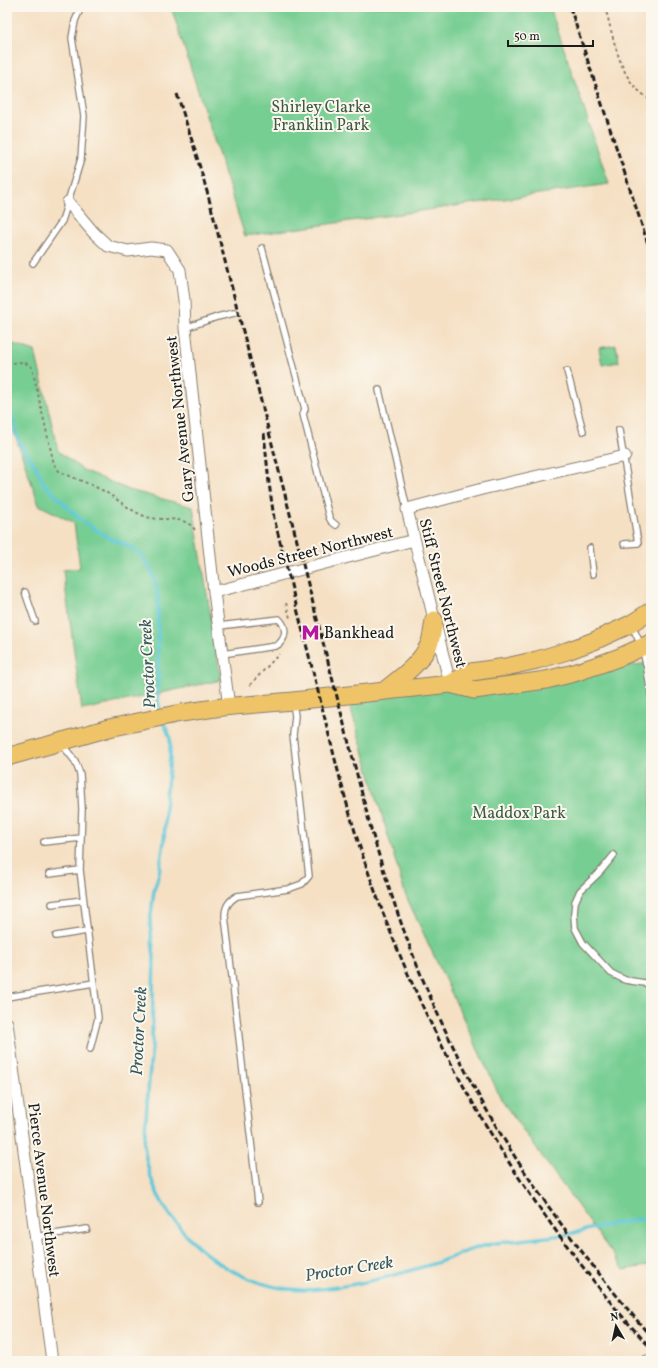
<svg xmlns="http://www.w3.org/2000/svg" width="658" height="1368" viewBox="0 0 658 1368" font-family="Vollkorn,serif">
<rect width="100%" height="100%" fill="#fbf7ec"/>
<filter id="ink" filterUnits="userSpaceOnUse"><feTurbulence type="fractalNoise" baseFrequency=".025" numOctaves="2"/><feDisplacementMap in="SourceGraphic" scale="8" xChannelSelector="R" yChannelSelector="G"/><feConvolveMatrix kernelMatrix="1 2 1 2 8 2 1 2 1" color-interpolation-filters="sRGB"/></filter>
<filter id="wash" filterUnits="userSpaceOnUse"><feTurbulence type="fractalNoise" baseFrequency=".012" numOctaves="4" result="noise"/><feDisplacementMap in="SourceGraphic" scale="16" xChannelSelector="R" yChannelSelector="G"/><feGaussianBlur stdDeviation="0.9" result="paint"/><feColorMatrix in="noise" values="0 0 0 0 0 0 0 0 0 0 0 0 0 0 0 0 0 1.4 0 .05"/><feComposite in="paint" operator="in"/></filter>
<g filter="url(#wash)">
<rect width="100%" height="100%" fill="#f5e0c4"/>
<path fill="#77ce93" stroke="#4a7558" d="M171,7H550L609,184L245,236Z
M7,331L10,343L35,351L58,451L83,470L129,490L193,507L221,680L82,710L63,570L80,568L74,523L39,505L14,432L8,398H7Z
M616,345L619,362L602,365L599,348Z
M651,663V1265L624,1270L502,1101L405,894L348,699Z"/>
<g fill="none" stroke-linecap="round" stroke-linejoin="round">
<path stroke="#5dc7d9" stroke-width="3.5" d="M7,393L14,426L19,442L38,470L44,484L82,521L111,539L127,545L140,554L150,568L156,584L158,601V702L161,713
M163,721L170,737V757L165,807V824L164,841L159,874L154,890L150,924L154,957L153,992L152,1042L144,1144C148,1184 163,1210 190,1239C218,1269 265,1291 306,1290C350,1288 394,1276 436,1263C453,1257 470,1249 487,1245C514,1239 541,1239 568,1234C580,1232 592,1228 603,1226C619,1222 635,1220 651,1218"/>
</g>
</g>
<g filter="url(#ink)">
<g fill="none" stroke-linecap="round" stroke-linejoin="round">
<defs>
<path id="lane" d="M262,248L305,409L303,414L329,517L331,521L336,525
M33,263L62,221L81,159L84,116L72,38L75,21L81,7
M185,328L217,317L234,313
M567,371L583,431
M379,390L407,509
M619,430L638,543L624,544
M590,548L593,574
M25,592L35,621
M219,626L279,619C288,628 286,640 276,646L222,654
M632,626L642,647L647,668L651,695
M61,743L75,761L80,774L82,809L80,870L98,1018L90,1049
M44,842L81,838
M614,855L600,872L580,891L575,902L574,914L575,928L583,943L611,973L625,980L651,984
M49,874L80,870
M52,904L83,900
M56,936L87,931
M7,997L94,983
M258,1202L225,916C225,906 229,901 237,896L288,889L302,884L309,876L293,735L295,716L293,703
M35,1237L87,1229"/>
<path id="street" d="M68,202L93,232L108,246L128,251L151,248L167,250L180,270L184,300L185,328L214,592L229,707
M214,592L414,540
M450,684L407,509L482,489L625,456
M7,1023L52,1361
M647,1361L651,1360"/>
<path id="primary" d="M450,684L471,672L506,667L537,660L567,651L594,641L631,624L651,611
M384,691C401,677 422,663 430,642C432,635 433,627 434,620
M7,757L109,728L181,713L222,707L293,701L450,684L474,690L546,680L574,673L598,665L620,657L651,643"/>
</defs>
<use href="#lane" stroke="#887e70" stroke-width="8"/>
<use href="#street" stroke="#887e70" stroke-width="13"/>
<use href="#primary" stroke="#887e70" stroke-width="19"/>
<path stroke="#887e70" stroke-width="2" stroke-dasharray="3 3" stroke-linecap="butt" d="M605,7C611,28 617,61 629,79C634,88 643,94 651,101
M7,364C16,362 26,360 32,368L53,460L55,466L59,471C75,479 92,484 107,493C120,501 132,512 147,517C163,522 184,514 195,530
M286,603L290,618
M250,685L279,654"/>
<use href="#lane" stroke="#fff" stroke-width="5.5"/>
<use href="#street" stroke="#fff" stroke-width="11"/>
<use href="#primary" stroke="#efc469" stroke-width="17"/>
<path stroke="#1c1c1c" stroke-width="3" stroke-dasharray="6 3" stroke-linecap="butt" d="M570,7L651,253
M177,94L194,147L208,195L371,829C384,873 398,917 415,960C439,1021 468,1080 502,1136C545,1207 597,1273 651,1337
M264,433L269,483L274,518C290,581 306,644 322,707C336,764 350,821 370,877C417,1012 485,1138 571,1251C596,1285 622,1318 651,1348"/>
</g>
</g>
<defs>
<symbol id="metro-bare" viewBox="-9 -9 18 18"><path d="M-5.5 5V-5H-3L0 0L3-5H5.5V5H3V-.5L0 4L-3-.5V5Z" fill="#b5179e" stroke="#fbf7ec" stroke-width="2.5" paint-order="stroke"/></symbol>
</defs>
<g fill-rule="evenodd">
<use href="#metro-bare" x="298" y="620" width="25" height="25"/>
</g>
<g text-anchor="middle" stroke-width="4" stroke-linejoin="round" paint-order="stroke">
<g font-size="16" fill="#3c5a46" stroke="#fbf7ec">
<text x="321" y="112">Shirley Clarke<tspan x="321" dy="18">Franklin Park</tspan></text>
<text x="519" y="818">Maddox Park</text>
</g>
<g font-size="16" fill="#1c1c1c" stroke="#fbf7ec">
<text transform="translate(179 419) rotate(-96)" y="6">Gary Avenue Northwest</text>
<text transform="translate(310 551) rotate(-14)" y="6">Woods Street Northwest</text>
<text transform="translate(444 593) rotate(76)" y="6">Stiff Street Northwest</text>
<text transform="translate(45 1190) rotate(83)" y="6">Pierce Avenue Northwest</text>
</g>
<g font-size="16" fill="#1c1c1c" stroke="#fbf7ec" text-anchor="start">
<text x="324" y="638">Bankhead</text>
</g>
<g font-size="17" font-style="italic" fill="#33585e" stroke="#fbf7ec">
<text transform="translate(147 664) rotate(-93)" y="6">Proctor Creek</text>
<text transform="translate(138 1031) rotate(-87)" y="6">Proctor Creek</text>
<text transform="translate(349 1268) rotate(-9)" y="6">Proctor Creek</text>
</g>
</g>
<rect width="658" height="1368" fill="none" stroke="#fbf7ec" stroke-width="24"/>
<g transform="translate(616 1326) rotate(351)" stroke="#fbf7ec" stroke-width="3" paint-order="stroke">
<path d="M0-3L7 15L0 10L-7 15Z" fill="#1c1c1c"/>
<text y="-6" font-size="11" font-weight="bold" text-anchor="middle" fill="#1c1c1c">N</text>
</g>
<path d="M508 40v6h85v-6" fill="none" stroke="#1c1c1c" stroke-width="2"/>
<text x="514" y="40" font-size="12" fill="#1c1c1c" stroke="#fbf7ec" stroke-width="3" paint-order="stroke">50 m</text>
</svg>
